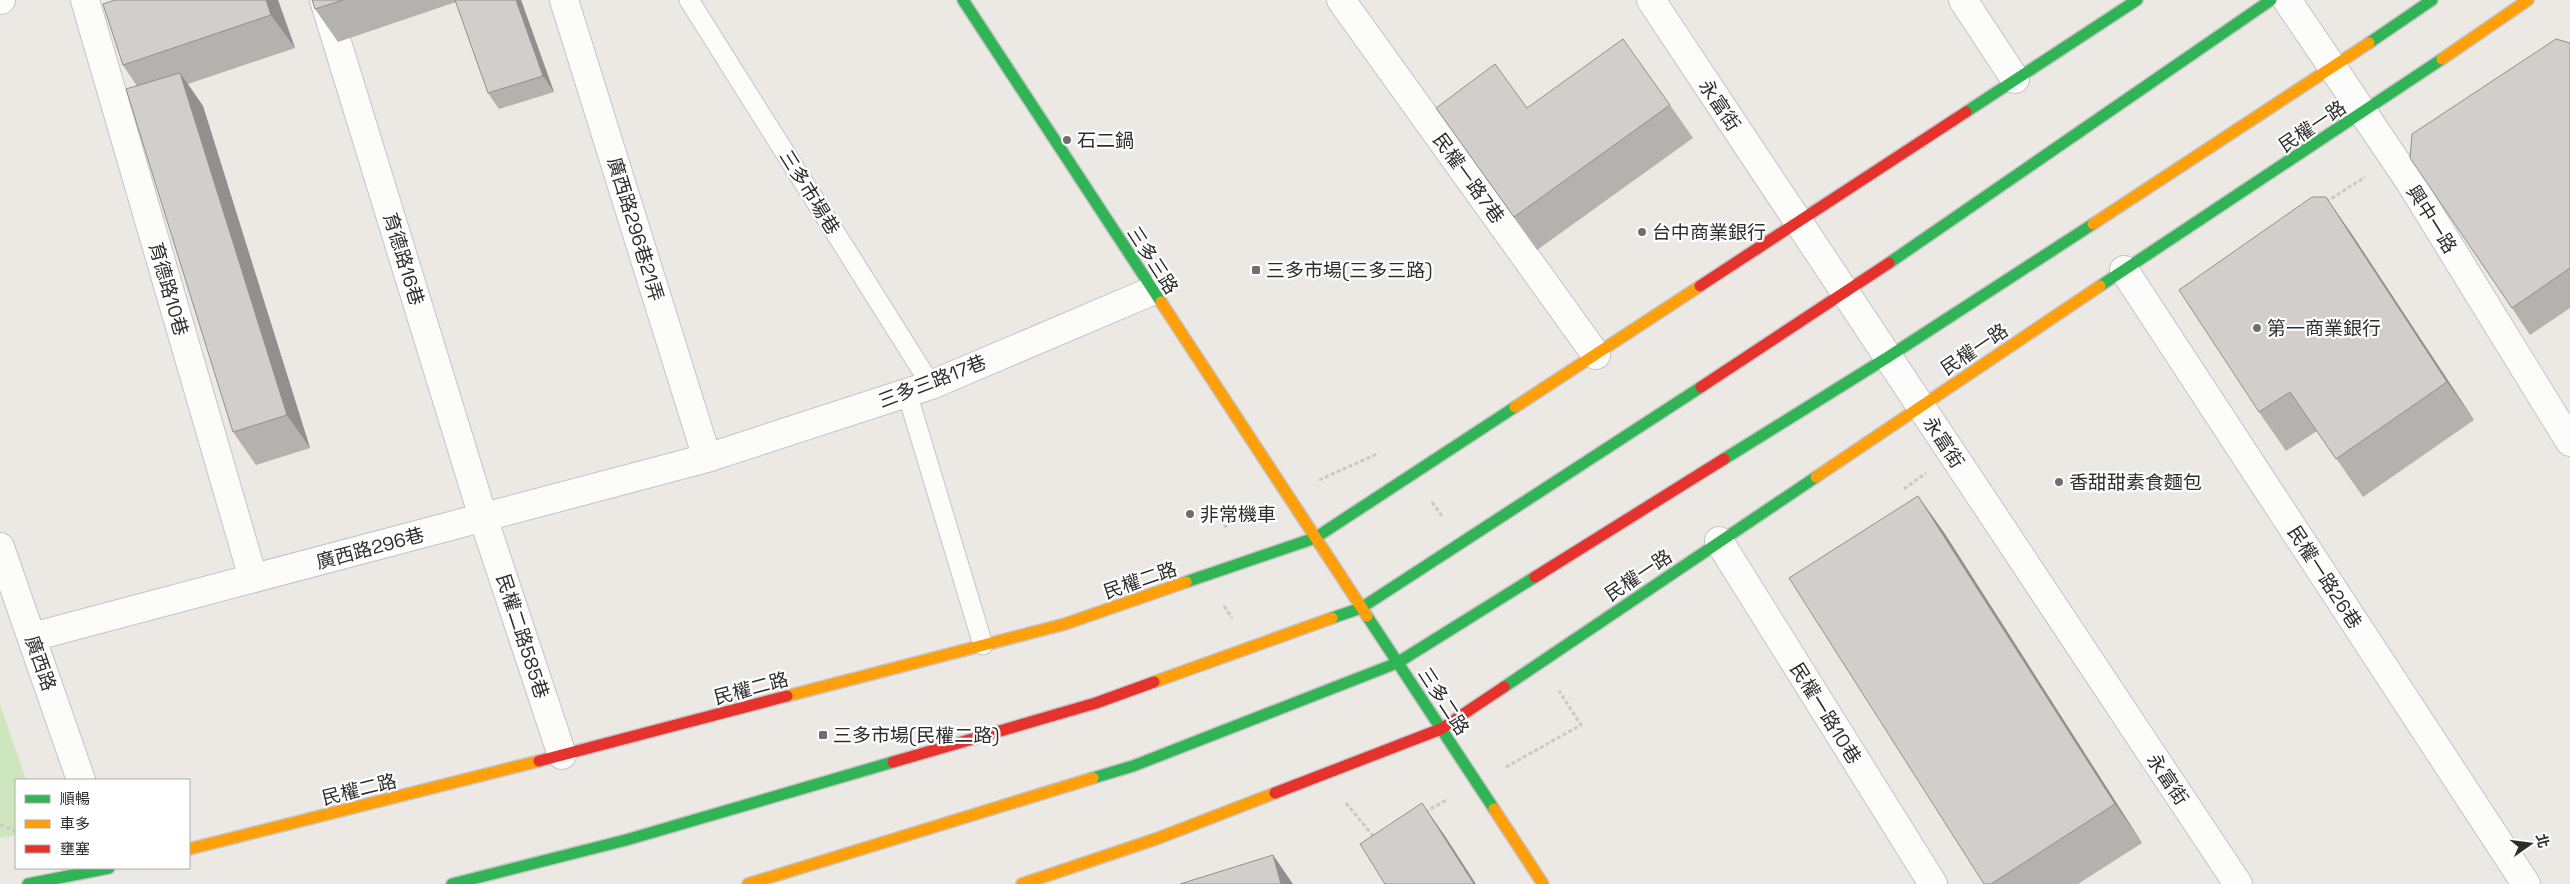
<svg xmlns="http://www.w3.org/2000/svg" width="2570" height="884" viewBox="0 0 2570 884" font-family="'Space Grotesk','Noto Sans TC',sans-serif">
<rect width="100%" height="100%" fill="#ece8e4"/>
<path fill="#cee6be" d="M0,704L26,780H16V835L0,838Z"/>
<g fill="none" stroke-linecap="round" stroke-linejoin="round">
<defs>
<path id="lane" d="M689,0L931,385
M907,393L983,645"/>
<path id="street" d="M0,0H1
M85,0L253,578
M324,0L483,517L562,755
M564,0L707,458
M1341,0L1596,355
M1651,0L2238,884
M1963,0L2015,79
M2287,0L2410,182L2570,442
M2124,270L2526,884
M1719,541L1933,884
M0,547L81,780
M32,637L707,458L931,385L1152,291"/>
<path id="fast" d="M963,0L1161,302
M2369,43L2432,0
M1966,112L2137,0
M1889,263L2271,0
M2100,286L2442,59
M1724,459L1888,357L2093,224
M1186,582L1315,538L1515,407
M1367,616L1494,809
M1332,618L1361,608L1701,387
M1504,687L1816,477
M1093,778L1133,766L1397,663L1535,577
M28,884L109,868
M452,884L626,840L893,762"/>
<path id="slow" d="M2442,59L2528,0
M2093,224L2369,43
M1161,302L1367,616
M1515,407L1700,286
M1816,477L2100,286
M1154,682L1332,618
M787,696L1065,624L1186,582
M1494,809L1543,884
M189,849L539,761
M748,884L1093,778
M1022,884L1156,839L1275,793"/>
<path id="jam" d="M1700,286L1966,112
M1701,387L1889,263
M1535,577L1724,459
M539,761L787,696
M893,762L1096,703L1154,682
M1275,793L1441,729L1504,687"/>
</defs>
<use href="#lane" stroke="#c5c4c5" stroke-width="21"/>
<use href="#street" stroke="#c5c4c5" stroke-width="30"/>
<use href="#fast" stroke="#c5c4c5" stroke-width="14"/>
<use href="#slow" stroke="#c5c4c5" stroke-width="14"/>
<use href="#jam" stroke="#c5c4c5" stroke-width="14"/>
<path stroke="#c9c9c8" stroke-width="3" stroke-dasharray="4 2.5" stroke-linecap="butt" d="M2326,202L2365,177
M1319,480L1377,454
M1904,489L1926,473
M1432,502L1442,516
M1224,527L1257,510
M1224,606L1232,618
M1506,767L1581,725L1559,691
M1346,803L1374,837
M1425,812L1448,799
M0,825L16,831"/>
<use href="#lane" stroke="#fcfcfb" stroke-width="19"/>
<use href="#street" stroke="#fcfcfb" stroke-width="28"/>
<use href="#fast" stroke="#30b455" stroke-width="11"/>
<use href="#slow" stroke="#ff9f0a" stroke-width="11"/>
<use href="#jam" stroke="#e5322d" stroke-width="11"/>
</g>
<path fill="#b4b1af" d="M115,0H278L295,48L188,84L203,106L310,448L256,465L233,432L137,86L123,65Z
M312,0H521L554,92L499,109L488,93L456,2L338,42L315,9Z
M2570,43V308L2530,335L2512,308Z
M1670,105L1693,138L1537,250L1436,108H1527Z
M2326,197L2353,236L2474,420L2363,497L2317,431L2286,451L2259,412Z
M1918,496L1945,534L2142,843L2078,884H1984Z"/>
<path fill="#92908e" d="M266,0H278L295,48L271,15Z
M516,0H521L554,92L543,76Z
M180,73L203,106L310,448L287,415Z
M2326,197L2353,236L2474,420L2447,382Z
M1918,496L1945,534L2142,843L2115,804Z
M1422,803L1445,836L1476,884H1474Z
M1273,855L1293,884H1281Z"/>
<path fill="#d1cecb" stroke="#92908e" d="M115,0H266L271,15L123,65L103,4Z
M312,0H343L315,9Z
M455,0H516L543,76L488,93Z
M1623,39L1670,105L1514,217L1436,108L1495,64L1527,108Z
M2556,39L2570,43V268L2512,308L2410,158L2412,134Z
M180,73L287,415L233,432L126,89Z
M2312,197H2326L2447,382L2336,459L2290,392L2259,412L2179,290Z
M1918,496L2115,804L1991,884H1984L1789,578Z
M1422,803L1474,884H1385L1360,844Z
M1273,855L1281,884H1180Z"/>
<g fill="#706f6e" stroke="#fff" stroke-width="2">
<circle cx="1067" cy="140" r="5"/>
<circle cx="1642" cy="232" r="5"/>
<rect x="1251" y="265" width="10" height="10" rx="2.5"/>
<circle cx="2257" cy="328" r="5"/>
<circle cx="2059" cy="482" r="5"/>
<circle cx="1190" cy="514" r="5"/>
<rect x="818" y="730" width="10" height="10" rx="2.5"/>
</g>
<g text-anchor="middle" stroke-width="4.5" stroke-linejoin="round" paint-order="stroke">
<g font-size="19" fill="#2e2e2e" stroke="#fff">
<text transform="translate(1720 105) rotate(56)" y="7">永富街</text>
<text transform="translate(2312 126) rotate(-34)" y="7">民權一路</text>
<text transform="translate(1469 178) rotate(54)" y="7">民權一路7巷</text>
<text transform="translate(810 192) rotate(58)" y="7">三多市場巷</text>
<text transform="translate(2432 219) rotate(58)" y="7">興中一路</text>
<text transform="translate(636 229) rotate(73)" y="7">廣西路296巷21弄</text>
<text transform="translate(404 259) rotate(73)" y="7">育德路16巷</text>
<text transform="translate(1153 260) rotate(57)" y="7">三多三路</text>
<text transform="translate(169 289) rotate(74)" y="7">育德路10巷</text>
<text transform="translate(1974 349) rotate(-34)" y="7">民權一路</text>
<text transform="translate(932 381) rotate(-21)" y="7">三多三路17巷</text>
<text transform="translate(1944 442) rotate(57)" y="7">永富街</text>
<text transform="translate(370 548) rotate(-15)" y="7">廣西路296巷</text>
<text transform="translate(1638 575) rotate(-34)" y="7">民權一路</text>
<text transform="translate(2325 577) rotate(57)" y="7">民權一路26巷</text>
<text transform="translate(1140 580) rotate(-19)" y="7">民權二路</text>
<text transform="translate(523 636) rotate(72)" y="7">民權二路585巷</text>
<text transform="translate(41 663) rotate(71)" y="7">廣西路</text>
<text transform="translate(751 688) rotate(-15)" y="7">民權二路</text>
<text transform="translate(1444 701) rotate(57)" y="7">三多二路</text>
<text transform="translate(1826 713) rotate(58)" y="7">民權一路10巷</text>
<text transform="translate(2168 779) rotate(56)" y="7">永富街</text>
<text transform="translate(359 789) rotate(-14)" y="7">民權二路</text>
</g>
<g font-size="19" fill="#2e2e2e" stroke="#fff" text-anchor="start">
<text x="1077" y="147">石二鍋</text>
<text x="1652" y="239">台中商業銀行</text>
<text x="1266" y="277">三多市場(三多三路)</text>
<text x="2267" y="335">第一商業銀行</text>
<text x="2069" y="489">香甜甜素食麵包</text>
<text x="1200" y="521">非常機車</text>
<text x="833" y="742">三多市場(民權二路)</text>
</g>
</g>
<rect x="15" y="779" width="175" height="90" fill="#ffffff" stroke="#ababab"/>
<rect x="25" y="795" width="25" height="8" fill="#30b455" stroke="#ababab"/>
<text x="60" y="804" font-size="15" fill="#2e2e2e">順暢</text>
<rect x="25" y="820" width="25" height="8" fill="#ff9f0a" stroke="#ababab"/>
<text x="60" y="829" font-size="15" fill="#2e2e2e">車多</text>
<rect x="25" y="845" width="25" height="8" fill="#e5322d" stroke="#ababab"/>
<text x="60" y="854" font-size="15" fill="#2e2e2e">壅塞</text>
<g transform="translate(2530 844) rotate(76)" stroke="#ffffff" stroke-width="4" paint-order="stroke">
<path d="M0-4L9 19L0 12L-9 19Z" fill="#2e2e2e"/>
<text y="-8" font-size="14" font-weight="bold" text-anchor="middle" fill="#2e2e2e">北</text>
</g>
</svg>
